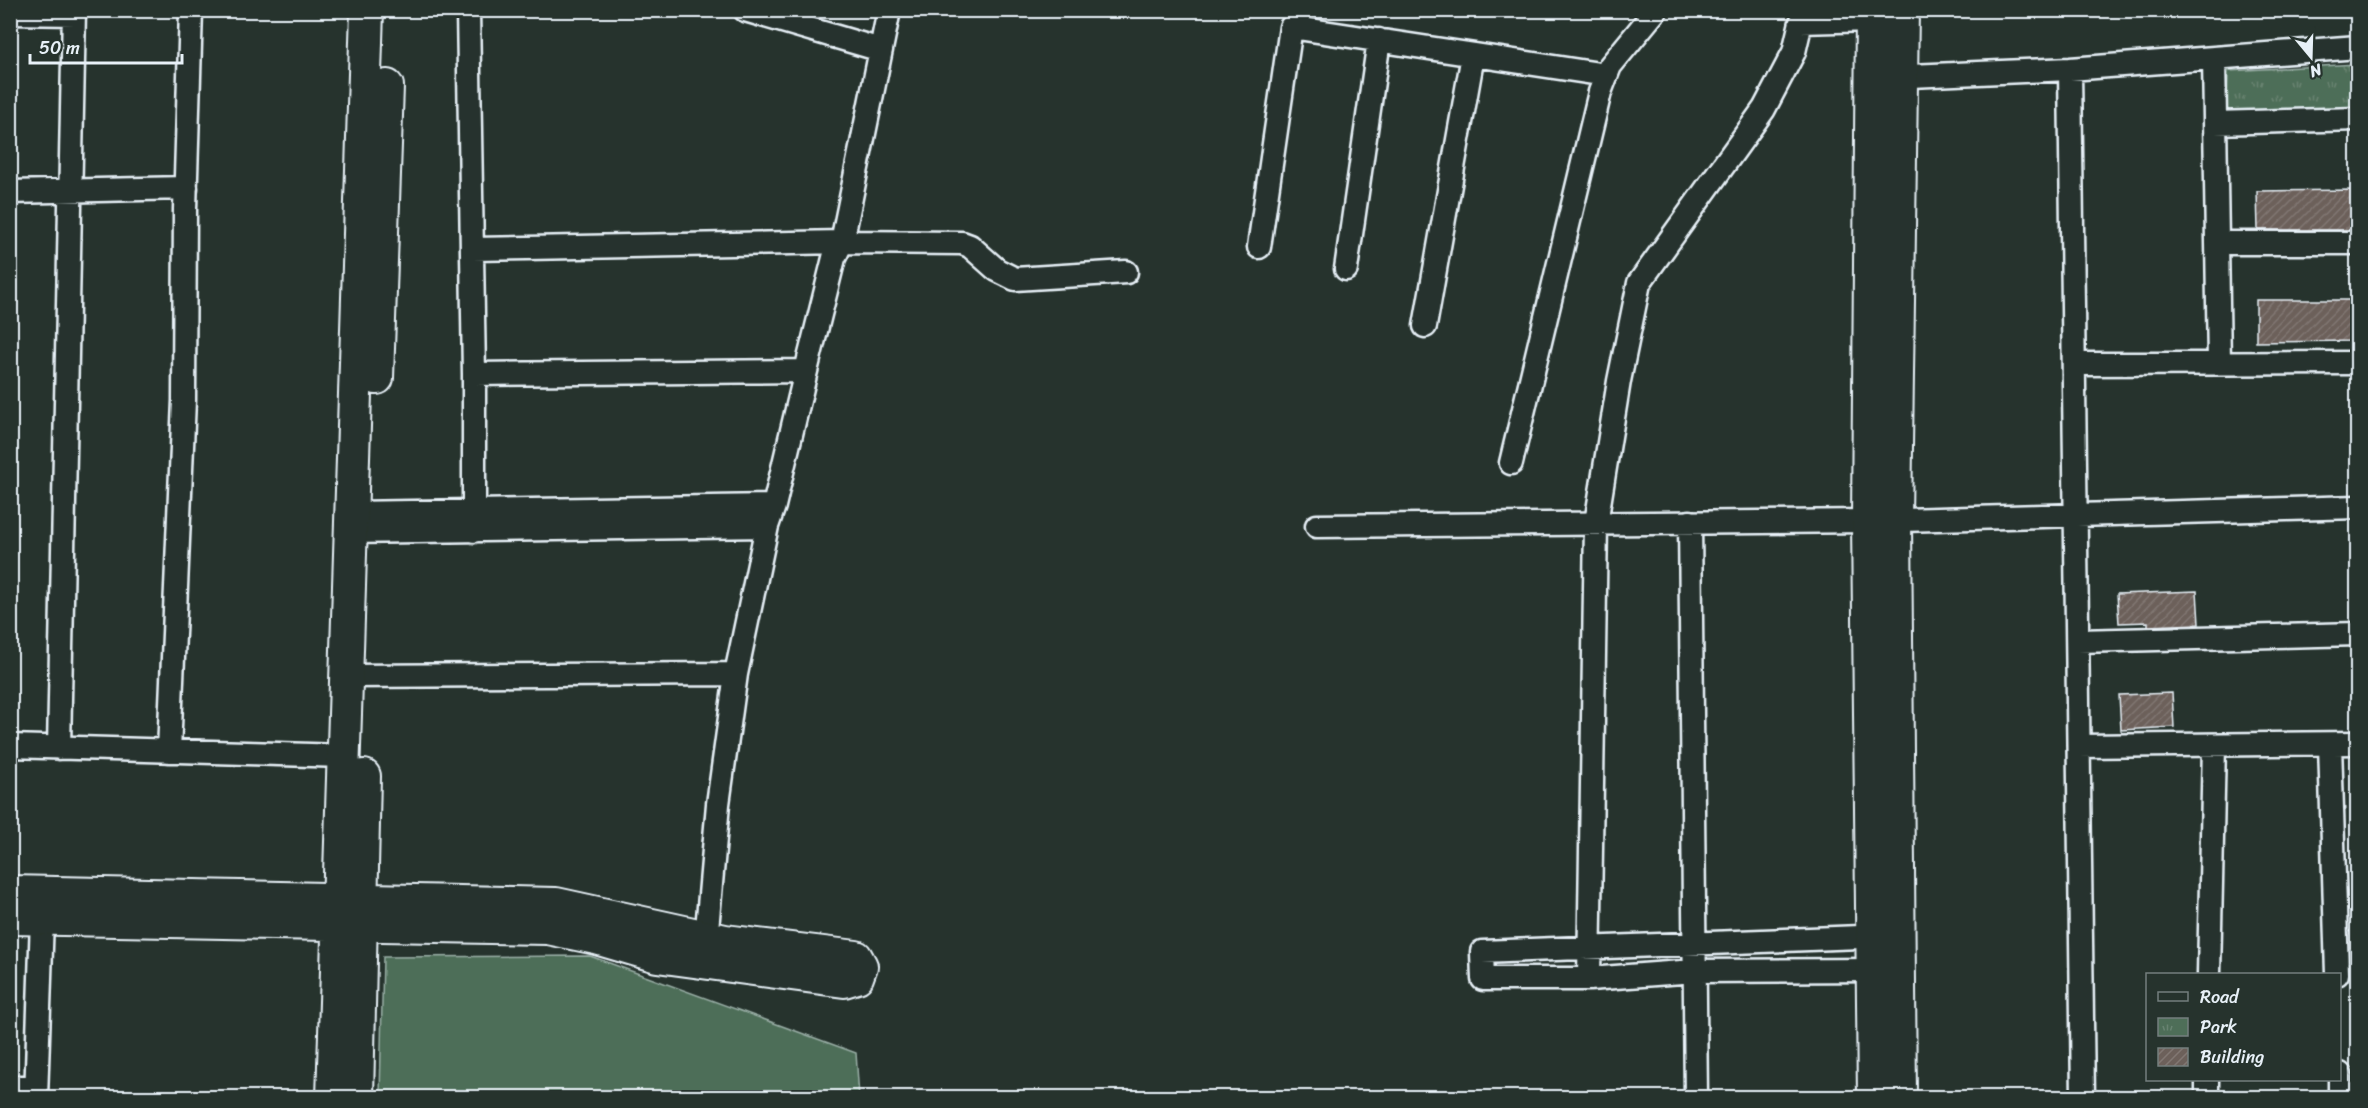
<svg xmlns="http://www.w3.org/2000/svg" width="2368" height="1108" viewBox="0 0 2368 1108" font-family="Sriracha,sans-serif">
<defs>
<pattern id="park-tufts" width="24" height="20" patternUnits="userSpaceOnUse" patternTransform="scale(1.5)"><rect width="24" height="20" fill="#4e6e58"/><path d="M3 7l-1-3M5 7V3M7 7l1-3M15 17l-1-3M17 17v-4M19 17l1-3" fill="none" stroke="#688371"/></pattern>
<pattern id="building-hatch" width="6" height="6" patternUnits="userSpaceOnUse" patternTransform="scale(1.5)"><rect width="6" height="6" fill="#6c605a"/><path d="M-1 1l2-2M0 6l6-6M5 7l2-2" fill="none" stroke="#817772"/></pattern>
</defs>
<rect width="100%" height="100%" fill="#26332d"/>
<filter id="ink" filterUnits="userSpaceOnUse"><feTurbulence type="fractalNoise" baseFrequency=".0167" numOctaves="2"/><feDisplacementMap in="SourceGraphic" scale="12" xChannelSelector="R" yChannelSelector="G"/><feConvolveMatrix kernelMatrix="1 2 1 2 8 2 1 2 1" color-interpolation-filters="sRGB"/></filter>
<g filter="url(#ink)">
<path fill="#4e6e58" stroke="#9bb0a8" stroke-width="1.5" d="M590,956L856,1053L859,1097H380L383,957Z"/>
<path fill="url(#park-tufts)" stroke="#9bb0a8" stroke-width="1.5" d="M2357,64V108L2227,111L2228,71Z"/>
<path fill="url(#building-hatch)" stroke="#e8f1f8" stroke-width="1.5" d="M2358,190V230H2258L2257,191Z
M2256,300H2358V341L2256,342Z
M2197,591L2199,624L2148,626V622L2119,623L2117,594Z
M2172,693L2174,727L2121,730L2119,695Z"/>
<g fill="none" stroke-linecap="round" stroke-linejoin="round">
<defs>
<path id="street" d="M468,10L474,374V531
M745,10L881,50
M10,13L75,14
M2214,58L2219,363
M2070,69L2083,1098
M1887,77L2070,69L2358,47
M2215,123L2358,119
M10,192L186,188
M2217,243H2358
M1259,247L1291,27L1606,75
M473,249L842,242L962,243L970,246L997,270L1015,279L1126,272
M1346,269L1379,40
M1425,326L1473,55
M2074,364L2358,363
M474,374L806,371L834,258L842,242L889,10
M1511,463L1600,92L1610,66L1656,10
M351,513L774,506
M1690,522L1696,1098
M1317,526L1868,521L2358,507
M350,532L767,526
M2078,641L2358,634
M346,676L736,674
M2330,744L2337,974
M10,746L343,756
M2079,746L2358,743
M59,748L74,10
M169,751L184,400L185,209L191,10
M1886,936L1482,952L1483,979H1589L1695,971L1888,970
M705,952L718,804L736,674L767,526L774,506L806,371
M2209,974L2214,745
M1589,979L1596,523L1619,381L1639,283L1764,109L1794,52L1801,22L1872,20
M2340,1074V1098
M10,1087H36
M36,1098L42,918
M2207,1098V1080"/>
<path id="secondary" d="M1872,10L1868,521L1874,1098
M377,378L387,86
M10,892L556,904L725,941L856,957L861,966L857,977L844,981L657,956L596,938L548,928L10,918
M333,1098L367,10
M357,1098L364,776
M1900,1098L1895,520L1902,10"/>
</defs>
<use href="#street" stroke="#e8f1f8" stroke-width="27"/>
<use href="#secondary" stroke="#e8f1f8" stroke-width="36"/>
<use href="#street" stroke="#26332d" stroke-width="22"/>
<use href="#secondary" stroke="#26332d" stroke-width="32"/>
</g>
</g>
<rect width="2368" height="1108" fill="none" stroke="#26332d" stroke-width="36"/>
<rect x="18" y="18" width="2332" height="1072" fill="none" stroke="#e8f1f8" stroke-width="2" filter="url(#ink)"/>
<rect x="2146" y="973" width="195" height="108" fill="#26332d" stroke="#747f7e" stroke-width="1.5"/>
<rect x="2158" y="992" width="30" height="9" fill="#26332d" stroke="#747f7e" stroke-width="1.5"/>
<text x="2200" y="1003" font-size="18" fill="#e8f1f8">Road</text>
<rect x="2158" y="1018" width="30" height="18" fill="url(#park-tufts)" stroke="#747f7e" stroke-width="1.5"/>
<text x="2200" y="1033" font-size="18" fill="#e8f1f8">Park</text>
<rect x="2158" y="1048" width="30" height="18" fill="url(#building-hatch)" stroke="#747f7e" stroke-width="1.5"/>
<text x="2200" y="1063" font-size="18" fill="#e8f1f8">Building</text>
<g transform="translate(2311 57) rotate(161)" stroke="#26332d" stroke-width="4.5" paint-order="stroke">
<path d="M0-4.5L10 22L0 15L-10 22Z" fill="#e8f1f8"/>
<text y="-9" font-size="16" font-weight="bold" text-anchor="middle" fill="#e8f1f8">N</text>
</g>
<path d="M30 54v9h152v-9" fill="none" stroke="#e8f1f8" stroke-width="3"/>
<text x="39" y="54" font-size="18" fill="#e8f1f8" stroke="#26332d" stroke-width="4.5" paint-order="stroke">50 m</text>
</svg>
